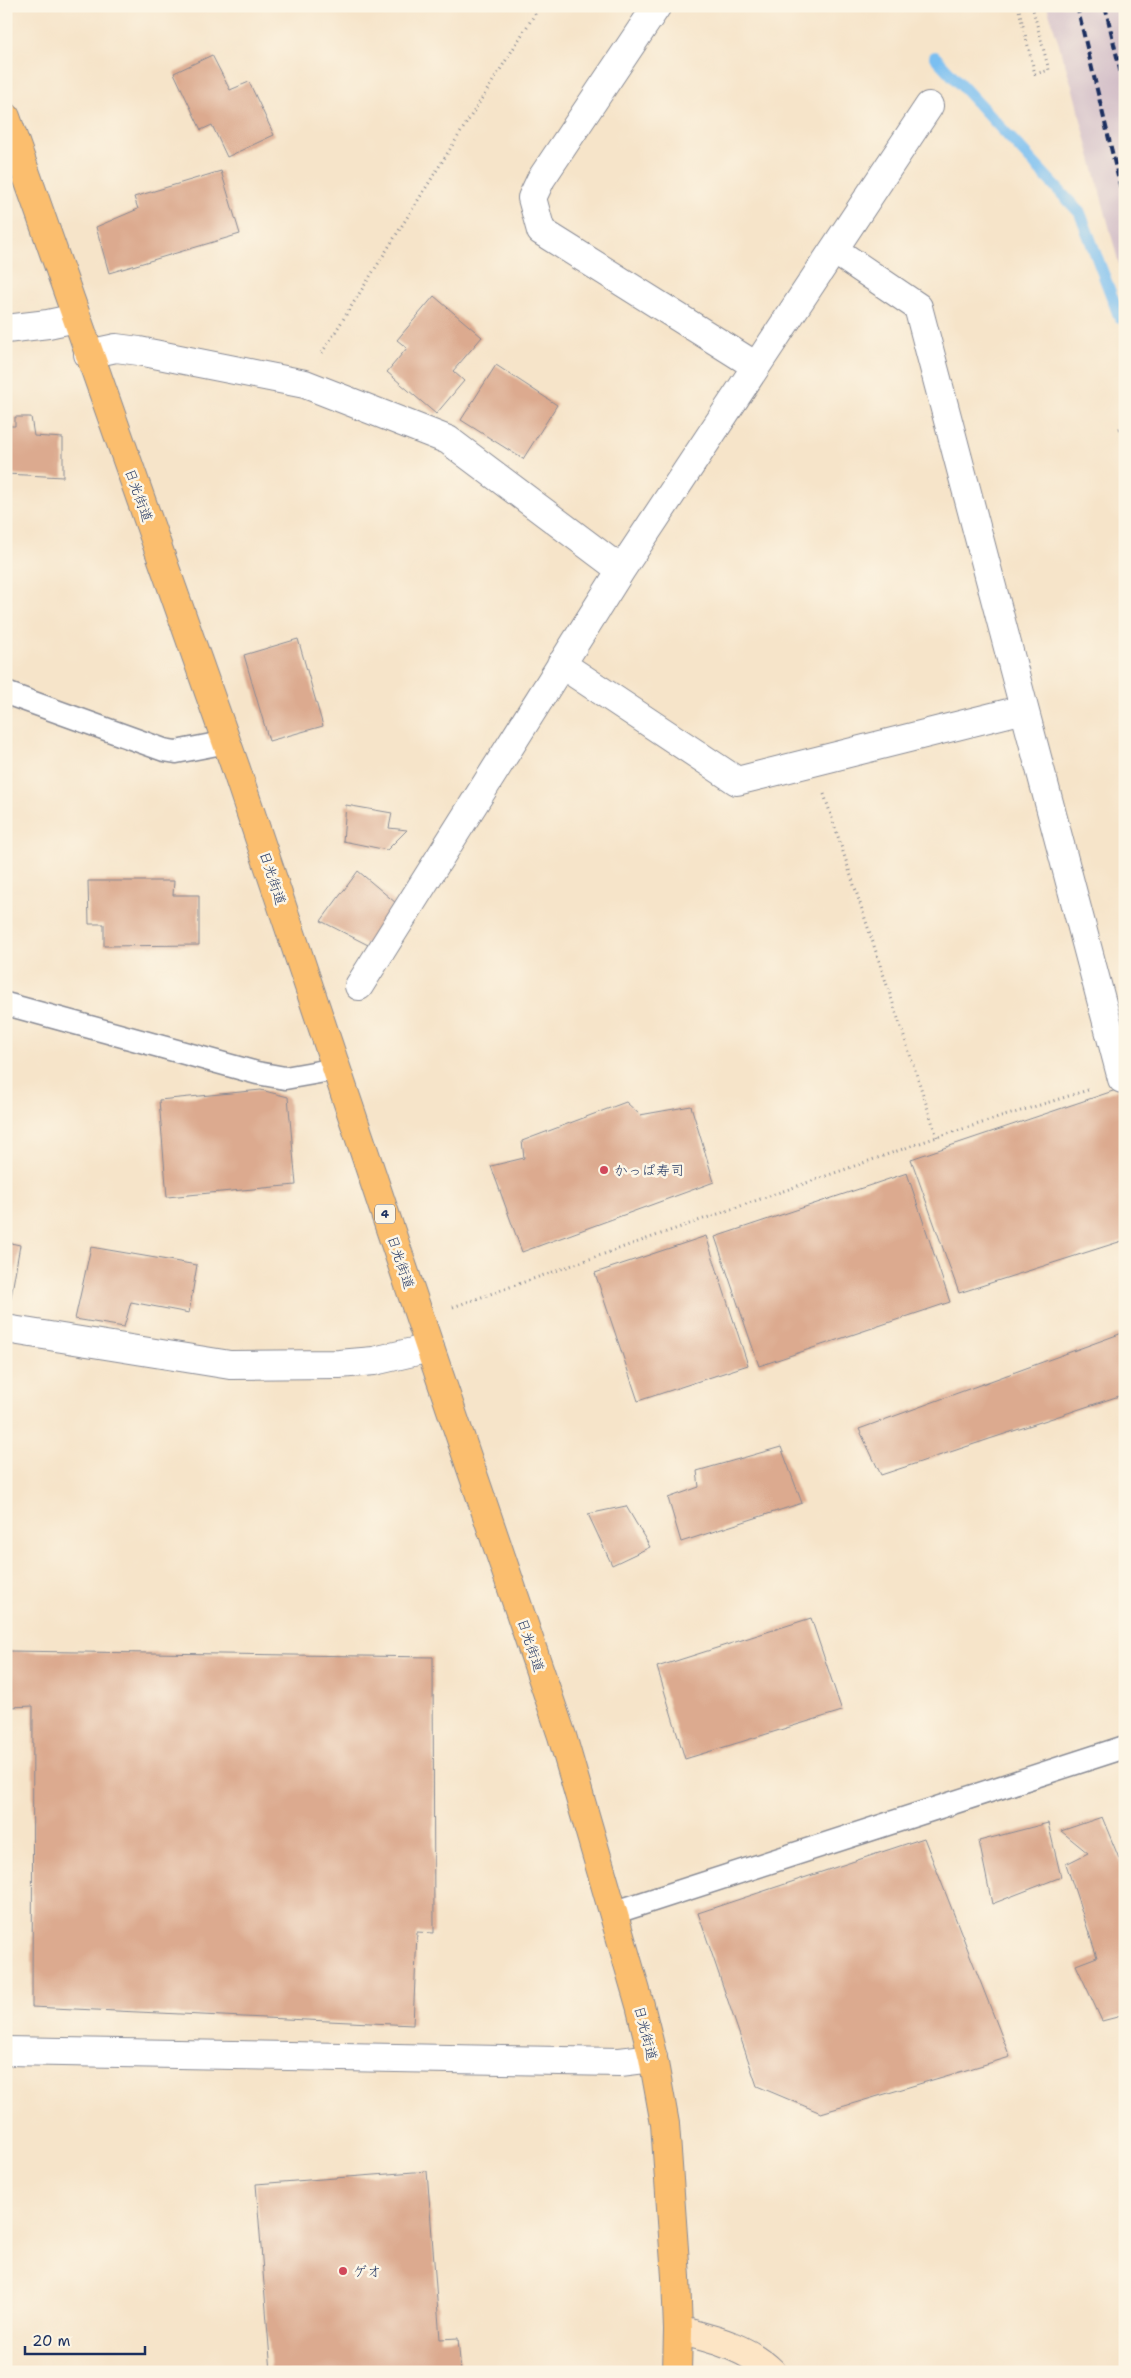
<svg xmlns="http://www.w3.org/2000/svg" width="1131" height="2378" viewBox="0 0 1131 2378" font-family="'Shantell Sans','Klee One',sans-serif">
<rect width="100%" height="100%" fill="#fcf5e5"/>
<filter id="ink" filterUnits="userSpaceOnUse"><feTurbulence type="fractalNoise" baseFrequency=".02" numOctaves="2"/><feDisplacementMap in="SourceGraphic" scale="10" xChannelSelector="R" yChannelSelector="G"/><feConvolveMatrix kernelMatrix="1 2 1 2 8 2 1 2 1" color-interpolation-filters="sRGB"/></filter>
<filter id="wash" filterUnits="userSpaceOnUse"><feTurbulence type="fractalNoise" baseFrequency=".0096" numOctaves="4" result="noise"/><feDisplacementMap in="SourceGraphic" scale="20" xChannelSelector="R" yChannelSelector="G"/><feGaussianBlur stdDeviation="1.12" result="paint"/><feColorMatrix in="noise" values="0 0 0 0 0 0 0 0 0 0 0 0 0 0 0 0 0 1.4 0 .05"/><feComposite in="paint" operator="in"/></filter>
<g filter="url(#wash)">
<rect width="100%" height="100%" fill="#f6e4c9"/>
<path fill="#d2bdc7" d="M1047,6H1125V287L1072,86Z"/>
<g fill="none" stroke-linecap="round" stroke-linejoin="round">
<path stroke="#7abff1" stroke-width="12" d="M935,57L1080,213L1120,318"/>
</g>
<g id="blocks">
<path fill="#dcaa8f" d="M212,55L230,90L249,82L274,135L227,157L212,125L201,130L174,73Z
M221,171L240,234L109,273L96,227L138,209L134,197Z
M434,296L482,337L453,371L464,381L436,414L387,372L407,348L397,340Z
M496,365L557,405L523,459L461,420Z
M15,417H31L34,436L63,438V477L6,474V426H15Z
M298,639L323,726L269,741L244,655Z
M346,805L392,813L389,828L407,830L387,850L343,841Z
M358,871L396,903L370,946L321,921Z
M88,881H174L173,895H199V945L104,946V924H89Z
M1125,1087V1240L959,1293L911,1159Z
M261,1090L288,1097L296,1185L167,1197L159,1100Z
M626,1102L640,1115L691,1106L714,1182L522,1252L491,1166L524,1158L522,1141Z
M907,1173L950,1302L759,1366L715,1237Z
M706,1236L748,1365L638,1401L595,1273Z
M6,1242L20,1245L10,1303L6,1302Z
M91,1247L197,1265L189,1313L131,1302L124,1327L75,1319Z
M1125,1332V1394L881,1475L859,1429Z
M781,1447L802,1503L681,1542L668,1498L699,1487L697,1471Z
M626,1506L650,1547L612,1565L588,1514Z
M811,1618L842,1711L685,1759L657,1667Z
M9,1651L433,1657L434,1933L417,1932L413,2025L32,2007L33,1706L10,1707Z
M1102,1817L1125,1873V2015L1102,2021L1076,1965L1097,1957L1066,1864L1088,1853L1061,1831Z
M1048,1823L1061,1877L992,1904L979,1841Z
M924,1838L1010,2057L821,2113L757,2086L698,1913Z
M427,2171L440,2339L458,2338L461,2372H271L256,2184Z"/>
</g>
</g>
<g filter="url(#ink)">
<use href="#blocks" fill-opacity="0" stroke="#888a94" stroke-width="1"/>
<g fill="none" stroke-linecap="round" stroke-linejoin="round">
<defs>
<path id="lane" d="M6,693L164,750L176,752L227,742
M6,1004L257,1073L285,1078L336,1069
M613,1913L1125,1747"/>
<path id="street" d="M657,6L541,179L532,198L541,231L756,366
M834,250L918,307L1122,1079
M6,329L48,324L76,318
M88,354L116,348L139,351L305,384L448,440L621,570
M561,664L737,781L1024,709
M359,986L621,570L929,106
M6,1329L230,1365L339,1364L374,1361L430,1348
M6,2051L620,2062L653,2058"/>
<path id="secondary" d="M678,2330C712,2339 746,2346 772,2372"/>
<path id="highway" d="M6,117L236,769L430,1348L562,1736L640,2005L653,2058L665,2124L676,2277L678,2330L677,2372"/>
</defs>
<use href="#lane" stroke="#888a94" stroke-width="25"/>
<use href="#street" stroke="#888a94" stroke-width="30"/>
<use href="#secondary" stroke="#888a94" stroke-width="30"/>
<use href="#highway" stroke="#888a94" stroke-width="30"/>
<path stroke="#888a94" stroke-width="3" stroke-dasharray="1 4" stroke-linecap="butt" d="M1018,6L1035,74L1049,70L1032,6
M322,353L540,6
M1119,429L1125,427
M824,794L937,1137
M453,1307L937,1137L1088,1090"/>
<use href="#lane" stroke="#fff" stroke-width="22"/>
<use href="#street" stroke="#fff" stroke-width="28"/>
<use href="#secondary" stroke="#fde5c5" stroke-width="28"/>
<use href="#highway" stroke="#fbbe6e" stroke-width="28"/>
<path stroke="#1b2f5e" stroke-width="4" stroke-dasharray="8 4" stroke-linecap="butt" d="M1077,6L1125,206
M1105,6L1125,91"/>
</g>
</g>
<g fill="#d1495b" stroke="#fcf5e5" stroke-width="2">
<circle cx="604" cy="1170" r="5"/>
<circle cx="343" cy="2271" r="5"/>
</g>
<g text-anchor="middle" stroke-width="5" stroke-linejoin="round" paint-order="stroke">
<rect fill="#fcf5e5" stroke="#5e6a86" stroke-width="1" x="375" y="1204.5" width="20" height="19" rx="4"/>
<g font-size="12" font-weight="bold" fill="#1b2f5e">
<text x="385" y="1218">4</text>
</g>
<g font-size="14" fill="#1b2f5e" stroke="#fcf5e5">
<text transform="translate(139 495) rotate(70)" y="5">日光街道</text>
<text transform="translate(273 878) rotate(72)" y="5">日光街道</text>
<text transform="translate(401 1262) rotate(71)" y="5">日光街道</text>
<text transform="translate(531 1645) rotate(71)" y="5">日光街道</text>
<text transform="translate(646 2033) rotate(76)" y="5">日光街道</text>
</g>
<g font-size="14" fill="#1b2f5e" stroke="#fcf5e5" text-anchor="start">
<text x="614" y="1175">かっぱ寿司</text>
<text x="353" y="2276">ゲオ</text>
</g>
</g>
<rect width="1131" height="2378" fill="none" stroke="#fcf5e5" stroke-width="25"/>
<path d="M25 2346v8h120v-8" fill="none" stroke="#1b2f5e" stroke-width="2.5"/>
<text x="32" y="2346" font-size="15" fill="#1b2f5e" stroke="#fcf5e5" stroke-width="4" paint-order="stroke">20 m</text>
</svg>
